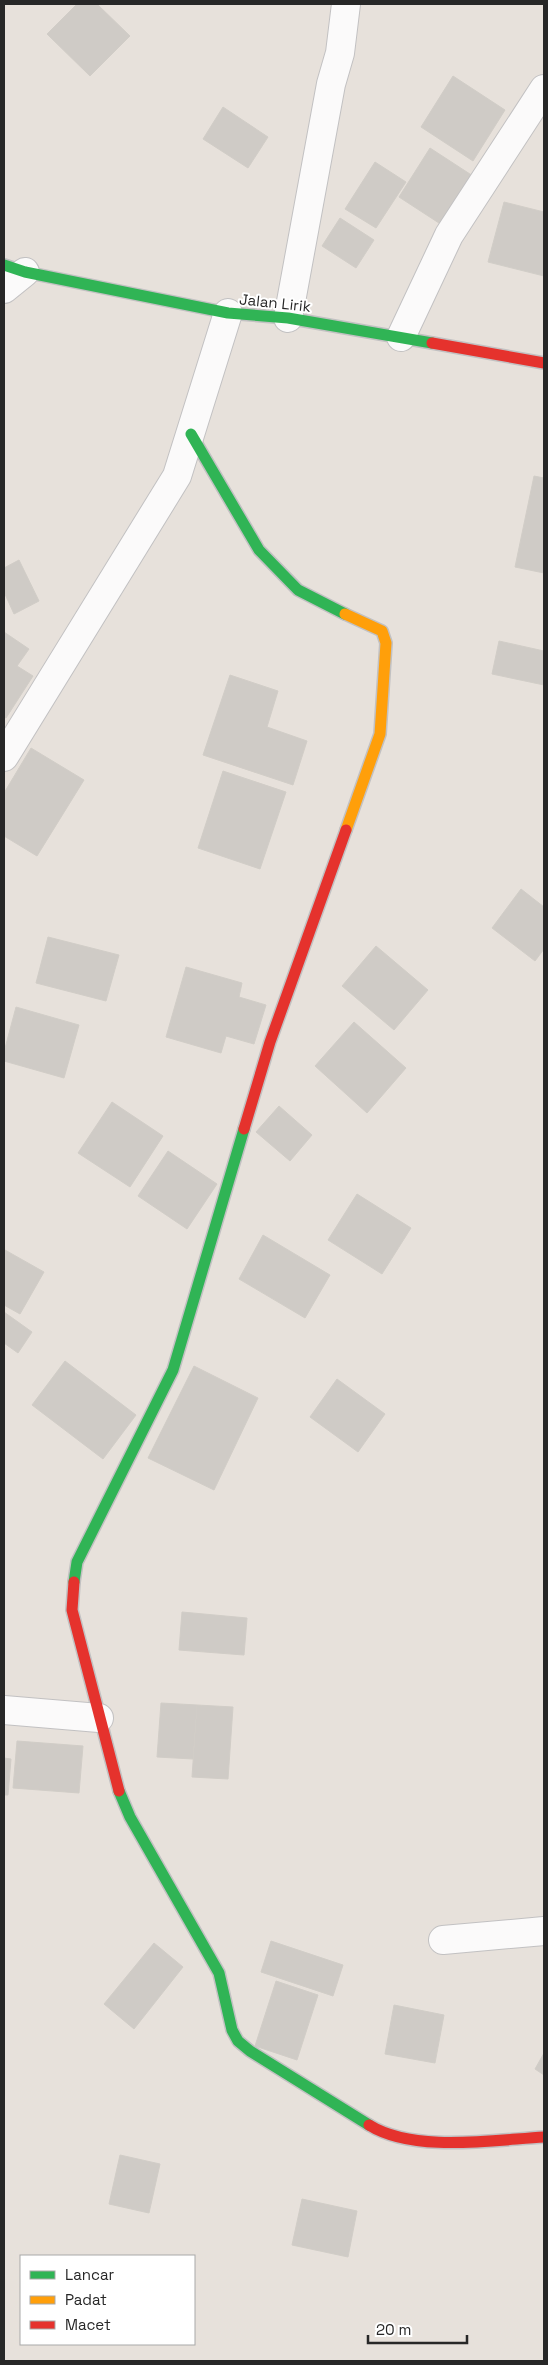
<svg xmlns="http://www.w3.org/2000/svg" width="548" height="2365" viewBox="0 0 548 2365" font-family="'Space Grotesk',sans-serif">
<rect width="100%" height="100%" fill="#e7e1db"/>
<path fill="#cfcbc6" stroke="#d1cdc7" d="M77,4H97L130,36L90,76L47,34Z
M453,76L505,110L473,161L421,127Z
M223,107L268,137L248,168L203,139Z
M430,148L473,176L442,225L399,197Z
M375,162L406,182L376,228L345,209Z
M504,202L544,212V276L488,262Z
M340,218L374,240L356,268L322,246Z
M534,476L544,478V573L515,567Z
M19,560L39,601L14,614L4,592V568Z
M4,632L29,649L17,666L33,676L6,718L4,717Z
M499,641L544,651V685L492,674Z
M230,675L278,691L267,727L307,741L293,785L203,755Z
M31,748L84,780L37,856L4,836V793Z
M223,771L286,792L260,869L198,848Z
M521,889L544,907V949L535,961L492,928Z
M48,937L119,955L106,1001L36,983Z
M376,946L428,990L394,1030L342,986Z
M186,967L242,983L239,997L266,1005L254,1044L226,1036L221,1053L166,1037Z
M16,1007L79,1025L64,1078L4,1061V1052Z
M354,1022L406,1068L367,1113L315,1066Z
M112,1102L163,1136L130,1187L78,1153Z
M279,1106L312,1135L290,1161L256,1132Z
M168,1151L217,1184L187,1229L138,1196Z
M357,1194L411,1228L382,1274L328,1240Z
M263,1235L330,1275L305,1318L239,1279Z
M5,1250L44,1272L20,1314L4,1305Z
M4,1312L32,1332L18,1353L4,1343Z
M65,1361L136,1415L103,1459L32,1405Z
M194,1366L258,1398L214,1490L148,1458Z
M337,1379L385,1414L358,1452L310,1417Z
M182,1612L247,1618L244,1655L179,1650Z
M161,1703L197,1705L193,1759L157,1757Z
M197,1705L233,1707L228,1779L192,1777Z
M17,1741L83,1746L79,1793L13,1788Z
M4,1758L11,1759L8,1795H4Z
M271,1941L343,1965L333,1996L261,1972Z
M154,1943L183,1967L134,2029L104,2004Z
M276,1981L318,1995L297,2060L255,2046Z
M394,2005L444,2015L435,2063L385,2054Z
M544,2053V2075L535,2069Z
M120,2155L160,2164L149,2213L109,2204Z
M302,2199L357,2211L348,2257L292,2245Z"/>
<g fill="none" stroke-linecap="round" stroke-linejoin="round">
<defs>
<path id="street" d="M4,289L25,272
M288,318L331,84L340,53L346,4
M401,337L449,235L544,89
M4,757L177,476L228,313
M4,1710L99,1718
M443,1940L544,1931"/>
<path id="fast" d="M4,265L25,272L228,313L288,318L432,343
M191,434L259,550L298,590L345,614
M74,1582L77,1562L173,1370L244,1129
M119,1791L130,1817L219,1973L232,2030L238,2041L250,2051L369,2125"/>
<path id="slow" d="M345,614L382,631L386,643L380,734L346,830"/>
<path id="jam" d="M432,343L544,363
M244,1129L270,1042L346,830
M74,1582L72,1610L119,1791
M369,2125C414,2153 493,2140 544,2137"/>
</defs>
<use href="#street" stroke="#c2c1c2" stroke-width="30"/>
<use href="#fast" stroke="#c2c1c2" stroke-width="14"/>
<use href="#slow" stroke="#c2c1c2" stroke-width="14"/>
<use href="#jam" stroke="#c2c1c2" stroke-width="14"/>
<use href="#street" stroke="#fbfafa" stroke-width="28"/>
<use href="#fast" stroke="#30b455" stroke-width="11"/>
<use href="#slow" stroke="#ff9f0a" stroke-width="11"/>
<use href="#jam" stroke="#e5322d" stroke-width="11"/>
</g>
<g text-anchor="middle" stroke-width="4" stroke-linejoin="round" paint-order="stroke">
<g font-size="15" fill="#272727" stroke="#fff">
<text transform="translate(275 303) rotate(6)" y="5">Jalan Lirik</text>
</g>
</g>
<rect width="548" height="2365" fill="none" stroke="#272727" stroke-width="10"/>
<rect x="20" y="2255" width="175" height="90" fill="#ffffff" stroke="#a9a9a9"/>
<rect x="30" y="2271" width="25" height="8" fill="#30b455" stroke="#a9a9a9"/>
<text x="65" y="2280" font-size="15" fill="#272727">Lancar</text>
<rect x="30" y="2296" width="25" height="8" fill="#ff9f0a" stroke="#a9a9a9"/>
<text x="65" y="2305" font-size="15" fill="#272727">Padat</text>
<rect x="30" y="2321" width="25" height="8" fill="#e5322d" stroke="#a9a9a9"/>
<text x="65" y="2330" font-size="15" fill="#272727">Macet</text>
<path d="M368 2335v8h99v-8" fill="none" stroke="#272727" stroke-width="2.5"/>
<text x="376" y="2335" font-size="15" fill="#272727" stroke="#ffffff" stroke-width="4" paint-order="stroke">20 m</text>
</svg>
